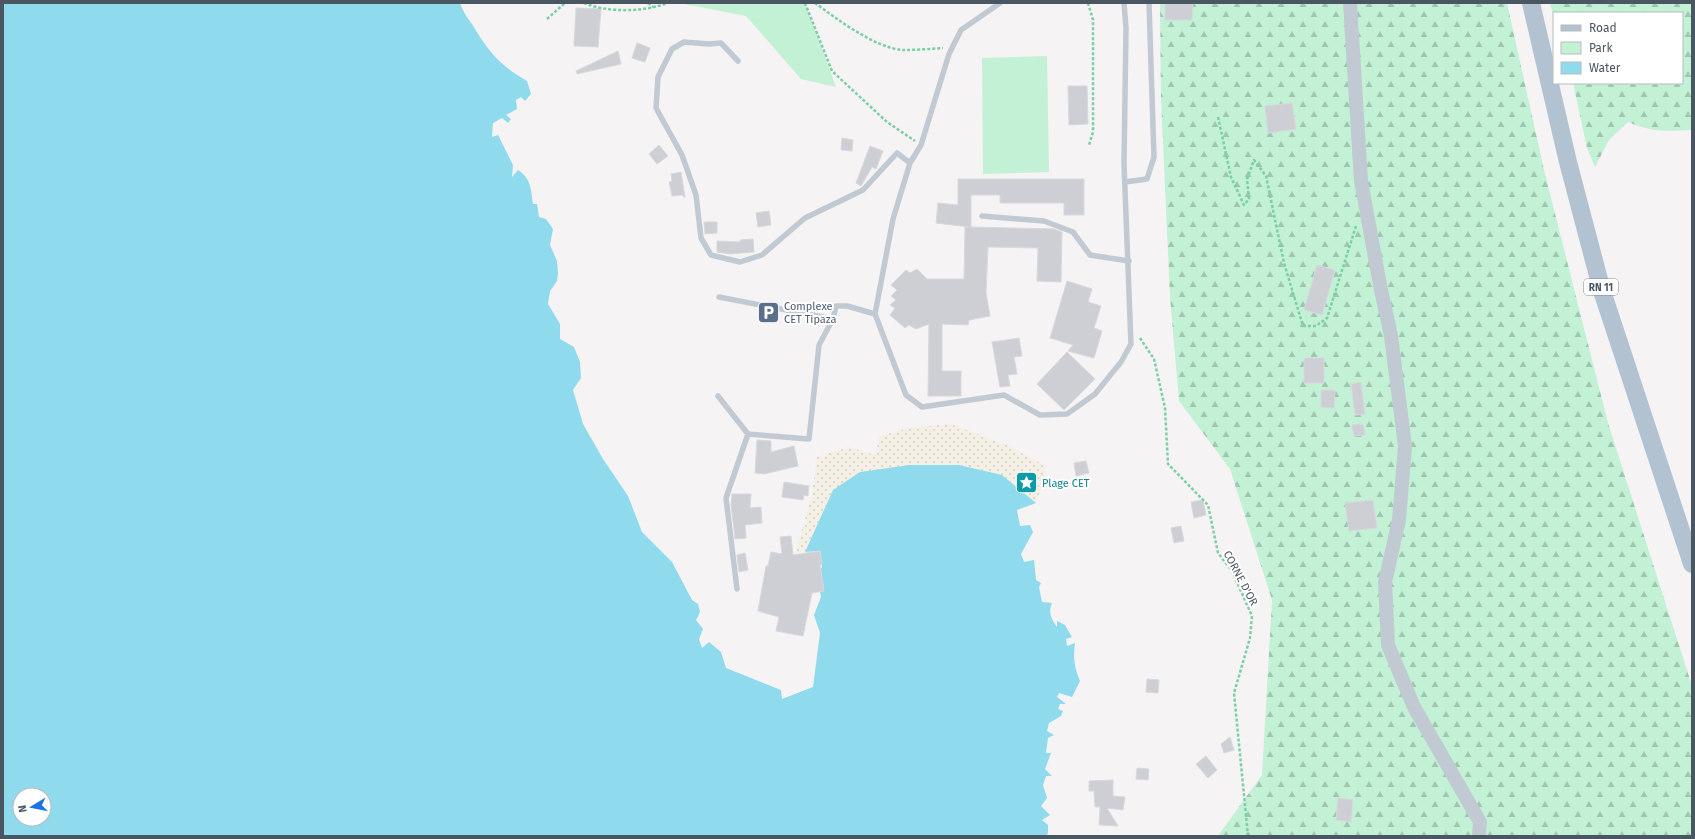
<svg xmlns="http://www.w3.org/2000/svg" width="1695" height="839" viewBox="0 0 1695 839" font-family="'Fira Sans',sans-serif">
<defs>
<pattern id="forest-firs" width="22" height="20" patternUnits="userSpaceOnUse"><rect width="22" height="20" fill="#c3f1d5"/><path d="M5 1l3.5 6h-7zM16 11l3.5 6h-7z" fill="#a0c6b0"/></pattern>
<pattern id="sand-dots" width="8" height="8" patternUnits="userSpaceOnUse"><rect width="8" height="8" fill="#f5f0e5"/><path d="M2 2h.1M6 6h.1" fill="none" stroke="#d4d0c7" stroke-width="1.8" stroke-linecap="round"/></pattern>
</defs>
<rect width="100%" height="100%" fill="#f5f3f3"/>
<path fill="#c3f1d5" d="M679,3H805L836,87L801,79L746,16Z
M1047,56L1049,172L983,174L982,58Z"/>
<path fill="url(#forest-firs)" d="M1160,3H1507L1544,170L1608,423L1692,686V836H1218L1262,775L1272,600L1230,469L1179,401L1170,297L1161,99Z
M1550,3H1692V130C1665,131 1655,133 1628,122L1609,140L1595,167L1587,148L1573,83H1682V13H1554V19Z"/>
<path fill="url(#sand-dots)" d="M951,424L1009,446L1044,465L1046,476L1036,503L1002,475L959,465H909L833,490L805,552H796L812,494L817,457L848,447L875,455L880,436L908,428Z"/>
<path fill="#90daee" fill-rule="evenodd" d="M3,3H460C463,12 467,17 472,24C488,51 500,66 527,81L531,94L525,101L521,97L516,100L517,109L506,115L511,119L508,123L502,118L493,123L492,137L498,135L513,165L512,177L518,170C531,178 531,190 533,204H537L539,217L546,219L553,229L550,245L557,261L558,273L557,281L550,291L548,304L560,324V339L574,347L580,362L581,378L573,390L583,424L603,459L628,496L642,532L672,562L692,600L698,604L700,612L696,620L703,629L699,639L702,648L709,642L721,652L726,668L781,690L782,699L813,687L820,633L814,615L821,597L817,576L822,567L819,551L805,552L833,490L860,472L909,465H959L1002,475L1036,503L1017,510L1020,526L1030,525L1033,532L1021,554L1024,562L1034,560L1036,580L1041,583L1039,587L1042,602L1052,603C1048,613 1051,618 1057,627V621L1065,625L1072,637L1066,639L1067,646L1075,643C1073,657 1074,667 1080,681L1072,697L1059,693L1057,697L1066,704H1060L1058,709L1063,711L1061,716L1049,723L1047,731L1054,735L1048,738L1046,753H1051L1045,769L1052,776H1046L1043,785L1047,798L1041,806L1050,815L1042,820L1048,825V833L1046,836H3ZM20,795H44V819H20Z"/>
<path fill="#cdcfd5" stroke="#d7d9de" d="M1165,3H1193L1192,20H1165Z
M576,8L601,9L598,47L574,46Z
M637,43L650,48L645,62L632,58Z
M618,51L621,64L577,74L576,71Z
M1068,86H1087L1088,124L1069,125Z
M1292,103L1296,129L1268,133L1265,106Z
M842,138L853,140L852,151L841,150Z
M659,145L668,156L657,164L649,154Z
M870,146L883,151L876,169L872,167L861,186L856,183Z
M681,172L685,198L682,195L672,196L669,182L672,181L671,174Z
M958,179H1084V215H1064V203H1000V195H971V227L1054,229L1062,232L1061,282L1037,281L1038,248L988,247L986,293L990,316L969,320L968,325L942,324V371H961V396H928L929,324L916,329L909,325L905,328L890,315L895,308L890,305L896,300L891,296L897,290L891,285L906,270L910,273L917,269L927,279H964L965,227H970L936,223L938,203L958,205Z
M769,211L771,225L758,227L756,213Z
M704,222H717V233L705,234Z
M753,239L754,252L730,254L717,252V241L740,242V240Z
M1317,265L1335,270L1322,315L1304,310Z
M1067,281L1092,289L1088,302L1101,306L1094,328L1102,331L1094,358L1068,351L1073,345L1050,338Z
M1019,338L1022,356L1014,357L1017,374L1008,375L1010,386L1000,387L992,342Z
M1067,352L1095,379L1064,410L1037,384Z
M1304,358H1324V383H1304Z
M1361,382L1365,414L1355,415L1351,384Z
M1321,390H1335L1334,408L1321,407Z
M1363,424L1365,435L1354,436L1352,425Z
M757,440L771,441V452L794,446L798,466L764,474L755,473Z
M1086,461L1089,473L1076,476L1074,463Z
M784,482L809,486L808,496L804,495L803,500L782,497Z
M732,494H751L750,508L761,507L762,523L745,525L746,538L735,539L731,505Z
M1203,500L1206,515L1194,518L1191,502Z
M1373,500L1377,528L1349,531L1345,503Z
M1181,526L1184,541L1174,543L1171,528Z
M791,536L793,555L820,551L822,564L820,565L824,591L812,593L803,636L776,631L779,617L758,611L766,566H768L771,552L782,554L780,537Z
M745,553L748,570L739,572L737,555Z
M1147,679L1159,680L1158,693L1146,692Z
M1230,737L1234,750L1224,753L1221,744Z
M1206,756L1217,770L1208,778L1196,764Z
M1137,768L1149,769L1148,780L1136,779Z
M1113,780V796L1125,797L1123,810L1107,808L1118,826L1099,825L1100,807H1095L1094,791H1089V781Z
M1338,798L1353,800L1351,822L1336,820Z"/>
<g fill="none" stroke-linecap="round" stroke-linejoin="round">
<path stroke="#7ad0a6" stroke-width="2.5" stroke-dasharray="3 2" stroke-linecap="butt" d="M584,3C608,13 644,12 668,3
M648,3L653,7
M805,3L832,71L887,122L915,141
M815,3C837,19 875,48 903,50C916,50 930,49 943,48
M1088,3L1093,20V132L1089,145
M547,19L565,3
M1218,117L1231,177L1244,205L1249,199L1247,179L1254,160L1266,176L1284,263L1303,326H1316L1327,318L1356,226
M1140,338L1154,359L1165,408L1168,464L1208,505L1218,553L1232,571L1252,616L1250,638L1234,693L1248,836"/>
<path stroke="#c1cad2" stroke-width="5.5" d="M738,61L721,43L709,44L684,42L672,49L658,77L656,108L682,155L696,195L701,238L711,255L740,262L762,255L805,218L863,190L897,153L910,163L893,219L875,314
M910,163L921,145L949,54L961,30L1000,3
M1125,182L1147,179L1154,157L1149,3
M982,216L1044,221L1073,232L1090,255L1129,261
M719,297L833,319L836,306H847L875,314L906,395L922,407L1004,395L1040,415L1067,414L1095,394L1121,362L1131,344L1124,164L1126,28L1124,3
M718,396L748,434L809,439L819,345L833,319
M737,589L726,498L748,434"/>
<path stroke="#c1cad2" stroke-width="14" d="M1350,3L1361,181L1380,285L1391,336L1405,446L1399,520L1385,582L1388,645L1414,707L1480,822L1479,836"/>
<path stroke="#b3c2d1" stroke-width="18" d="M1531,3L1568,162L1602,291L1692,564"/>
</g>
<defs>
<symbol id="parking-square" viewBox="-11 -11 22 22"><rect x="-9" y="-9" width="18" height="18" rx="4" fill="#5c6f8a" stroke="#fff"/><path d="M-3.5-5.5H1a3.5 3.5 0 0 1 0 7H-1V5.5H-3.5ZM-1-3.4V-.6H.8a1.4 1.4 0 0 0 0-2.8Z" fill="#fff"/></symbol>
<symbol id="sight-square" viewBox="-11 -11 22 22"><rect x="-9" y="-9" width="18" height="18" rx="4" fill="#0f9aa8" stroke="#fff"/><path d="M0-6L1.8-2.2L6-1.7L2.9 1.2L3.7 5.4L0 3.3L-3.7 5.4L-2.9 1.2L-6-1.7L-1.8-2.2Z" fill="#fff"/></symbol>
</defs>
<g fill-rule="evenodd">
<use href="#parking-square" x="756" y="300" width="25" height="25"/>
<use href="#sight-square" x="1014" y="470" width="25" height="25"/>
</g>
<g text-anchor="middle" stroke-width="4" stroke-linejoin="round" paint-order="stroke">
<rect fill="#fff" stroke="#808990" stroke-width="1" x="1584" y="279" width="34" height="16" rx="3"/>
<g font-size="10" font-weight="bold" fill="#4a5661">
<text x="1601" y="291">RN 11</text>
</g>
<g font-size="11" fill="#4e5e75" stroke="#fff" text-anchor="start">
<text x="784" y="310">Complexe<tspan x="784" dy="13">CET Tipaza</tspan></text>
</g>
<g font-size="11" fill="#0d838f" stroke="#fff" text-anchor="start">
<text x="1042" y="487">Plage CET</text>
</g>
<g font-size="11" fill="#4a5661" stroke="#fff">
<text transform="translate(1241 578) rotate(62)" y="4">CORNE D'OR</text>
</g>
</g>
<rect width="1695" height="839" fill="none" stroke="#4a5661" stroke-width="8"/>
<rect x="1553" y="12" width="130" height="72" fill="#ffffff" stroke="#b7bbc0"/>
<rect x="1561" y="25" width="20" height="6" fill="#b3c2d1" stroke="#b7bbc0"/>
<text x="1589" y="32" font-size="12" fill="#4a5661">Road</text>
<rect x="1561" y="42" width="20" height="12" fill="#c3f1d5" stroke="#b7bbc0"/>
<text x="1589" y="52" font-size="12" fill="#4a5661">Park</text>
<rect x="1561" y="62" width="20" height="12" fill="#90daee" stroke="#b7bbc0"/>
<text x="1589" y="72" font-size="12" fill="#4a5661">Water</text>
<g transform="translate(32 807) rotate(260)"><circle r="19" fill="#ffffff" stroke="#b7bbc0"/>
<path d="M0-3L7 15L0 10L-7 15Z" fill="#1a73e8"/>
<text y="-6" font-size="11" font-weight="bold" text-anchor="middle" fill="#4a5661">N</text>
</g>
</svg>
